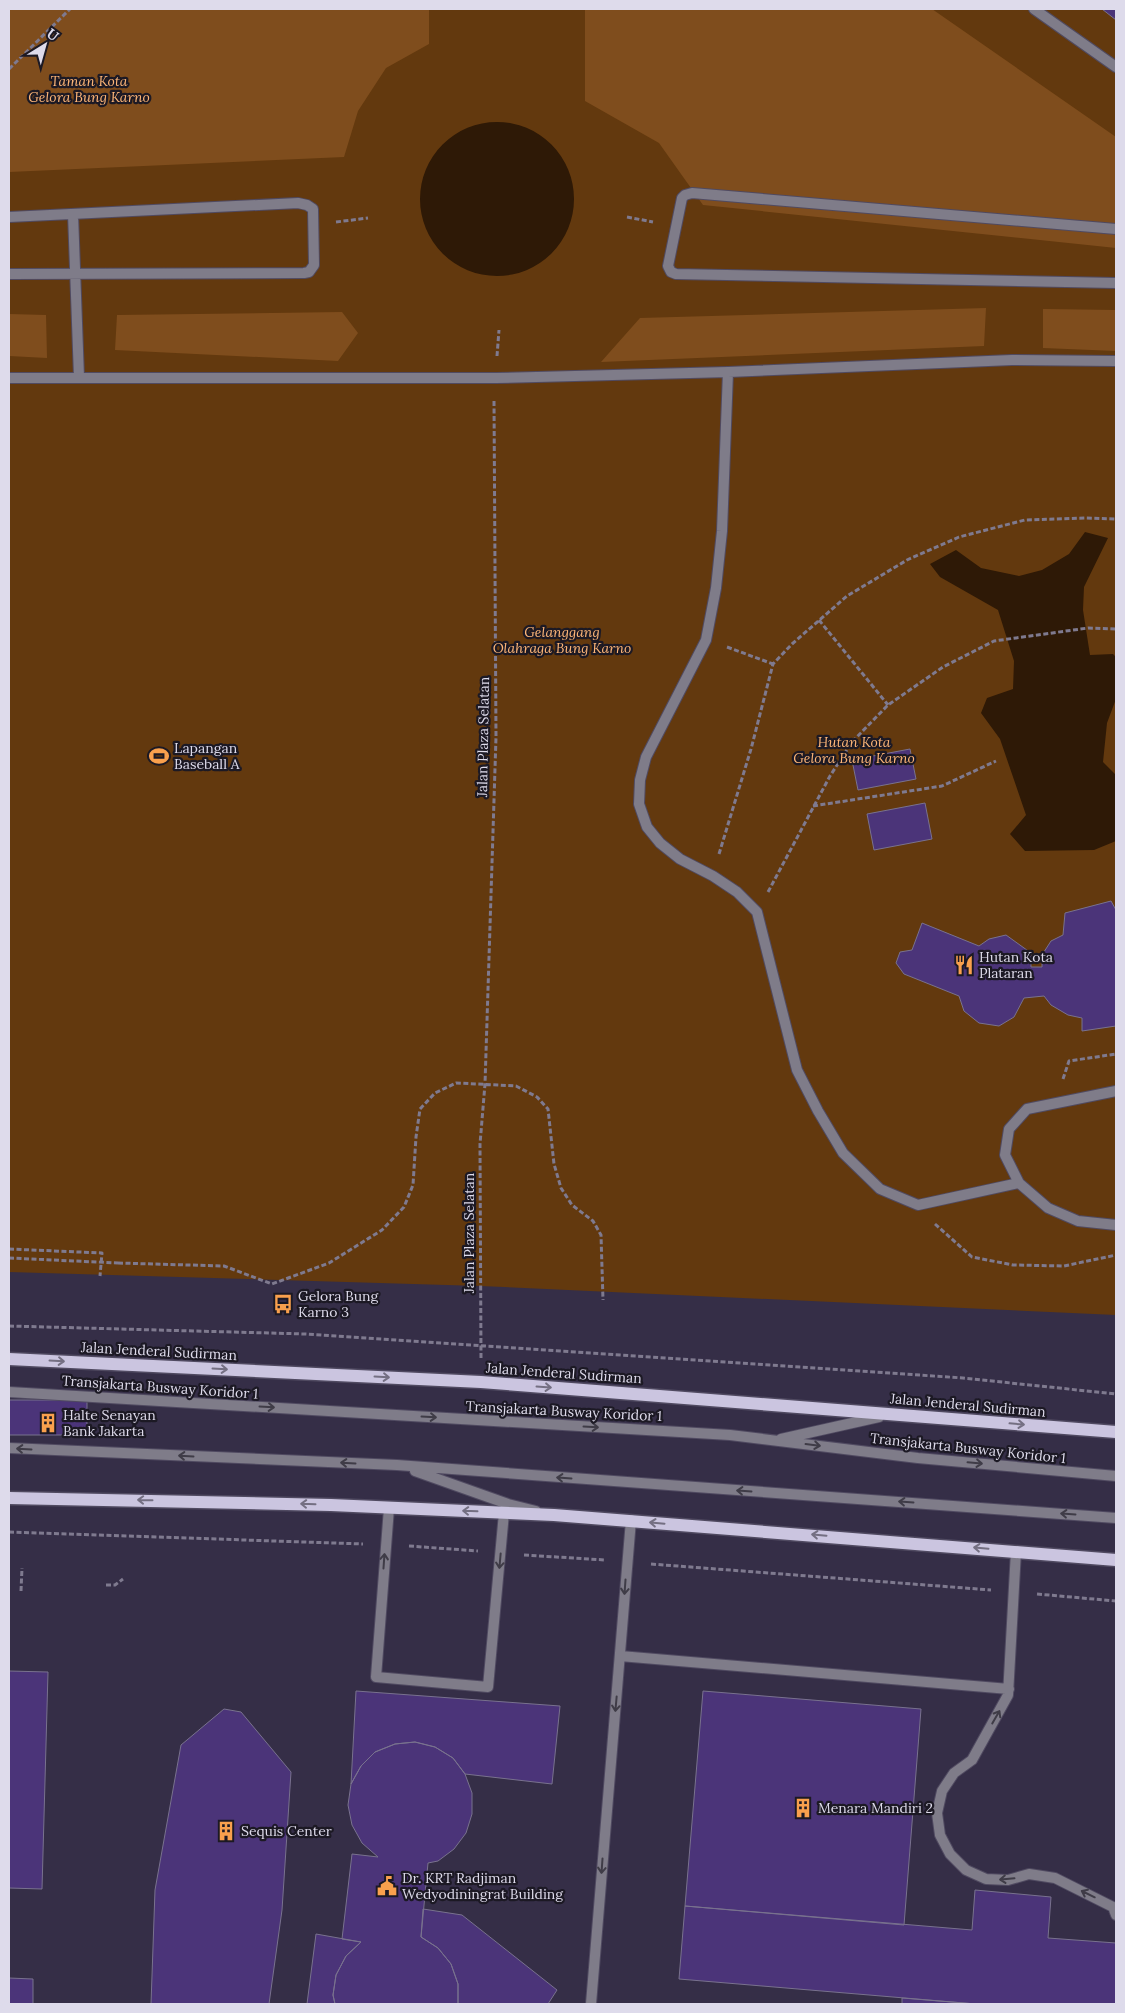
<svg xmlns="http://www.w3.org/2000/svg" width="1125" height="2013" viewBox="0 0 1125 2013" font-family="Lora,serif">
<rect width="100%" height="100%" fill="#352e47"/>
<path fill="#63390e" d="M9,9H1116V1315L480,1286L9,1272Z"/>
<path fill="#7f4d1d" d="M9,9H429V44L386,68L358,111L344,157L9,172Z
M585,9H932L1116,137V248L703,205L659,143L585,101Z
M986,308L984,346L601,362L640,318Z
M1043,309L1116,310V351L1043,348Z
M342,312L358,333L338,361L115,350L117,315Z
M9,314L46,315L47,358L9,356Z"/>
<path fill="#2e1906" d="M420 199a77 77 0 1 1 154 0a77 77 0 1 1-154 0Z
M1085,532L1108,538L1084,587L1083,610L1090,655L1113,654L1116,657V699L1107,723L1103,762L1116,775V841L1094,850L1025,851L1010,834L1026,815L1000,739L981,713L987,698L1013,689L1014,661L998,610L940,577L930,564L956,550L981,568L1019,576L1042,570L1069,554Z"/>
<path fill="#4b3479" stroke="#79728e" d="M1102,9H1116V20Z
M910,749L916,779L858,790L852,760Z
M925,803L932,839L874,850L867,814Z
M1111,901L1116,910V1026L1082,1031V1018L1068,1015L1051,1005L1044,996L1024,998L1014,1017L999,1026L979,1023L964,1011L959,996L904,974L896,963L900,952L912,950L922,923L979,946L989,939L1006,935L1031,953V967H1042V955L1051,941L1063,935L1065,913Z
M9,1400H87V1435H9Z
M9,1671L48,1672L42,1889L9,1888Z
M356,1691L560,1706L552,1784L465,1774L453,1758L435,1747L415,1742L395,1744L375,1752L361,1766L351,1784Z
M703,1691L921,1709L904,1925L685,1906Z
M224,1709L241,1712L291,1772L282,1910L269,2004H151L155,1890L181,1745Z
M415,1742L435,1747L453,1758L465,1774L472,1793V1814L466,1833L454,1849L438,1861L428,1863L421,1937L438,1948L451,1964L458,1984V2004H335L333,1995L336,1975L346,1956L361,1942L342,1939L352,1854L378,1857L362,1843L352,1825L348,1805L351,1784L361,1766L375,1752L395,1744Z
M975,1890L1051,1897L1048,1938L1116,1943V2004H976L679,1979L685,1906L972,1930Z
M423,1909L462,1915L557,1990L548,2004H458V1984L451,1964L438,1948L421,1937Z
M316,1934L361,1942L346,1956L336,1975L333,1995L335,2004H307Z
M9,1978L33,1979V2004H9Z
M902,1998L976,2004H902Z"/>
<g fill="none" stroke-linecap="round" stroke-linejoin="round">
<defs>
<path id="service" d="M1034,9L1116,67
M73,214L79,377
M9,217L298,203L307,205L313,209L314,265L309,272L304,273L9,274
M1116,229L692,193L685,195L682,198L668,266L671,272L676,274L1116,283
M728,372L722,531L716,588L706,640L646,757L640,780L639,804L647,827L660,843L680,859L713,876L737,892L757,912L797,1070L818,1111L843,1153L880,1189L918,1205L1019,1183
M9,378H496L728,372L1012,360L1116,361
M1116,1091L1027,1109L1009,1129L1005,1155L1019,1183L1048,1208L1078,1221L1116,1225
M9,1392L730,1435L918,1458L1116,1476
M781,1439L879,1417
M9,1448L397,1465L1116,1518
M415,1471L508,1504L536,1511
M389,1508L376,1677L488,1687L504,1513
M1016,1551L1008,1695L972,1760L954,1773L942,1791L937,1813L940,1835L950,1854L966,1870L986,1879L1008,1880L1029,1874L1055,1878L1113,1907L1116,1915
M620,1656L1009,1689
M591,2004L631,1520"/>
<path id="primary" d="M9,1359L481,1382L1116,1432
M9,1498L331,1505L554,1515L1116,1560"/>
</defs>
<use href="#service" stroke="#504a61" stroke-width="12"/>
<use href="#primary" stroke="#504a61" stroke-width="15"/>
<path stroke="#7f7a8f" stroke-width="3" stroke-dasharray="5 2.5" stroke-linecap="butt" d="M9,69L70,9
M627,217L653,222
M336,222L368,218
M497,356L499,330
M819,620L888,705
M727,647L773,664
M813,806L942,786L996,761
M719,854L751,749L773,664L792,644L847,596L907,560L959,537L1025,520L1086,518L1116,519
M768,892L830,776L852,742L888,705L943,667L994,641L1088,628L1116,629
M1063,1079L1069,1061L1116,1054
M935,1224L972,1257L1013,1265L1064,1266L1116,1255
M9,1249L102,1253L100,1276
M118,1263L224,1266L272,1284L329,1263L382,1230L404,1207L413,1185L416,1137L420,1109L435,1093L456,1083L516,1086L537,1097L548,1109L554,1164L561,1188L572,1205L593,1221L601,1235L603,1300
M9,1326L306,1334L963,1378L1116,1394
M481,1358L480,1144L485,1084L496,737L494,400
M9,1532L363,1544
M409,1546L478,1551
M524,1555L605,1560
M651,1564L991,1590
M106,1585H115L123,1579
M21,1591L22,1568
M1037,1594L1116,1601"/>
<use href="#service" stroke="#7f7c89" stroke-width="10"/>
<use href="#primary" stroke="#cbc5e0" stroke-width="12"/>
<path stroke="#7f7a8f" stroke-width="3" stroke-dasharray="5 2.5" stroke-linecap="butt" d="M9,1258L118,1263"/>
</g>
<defs><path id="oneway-shaft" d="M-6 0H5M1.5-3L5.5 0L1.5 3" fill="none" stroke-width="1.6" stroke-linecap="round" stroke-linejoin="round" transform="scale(1.25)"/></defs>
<g stroke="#746f82">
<use href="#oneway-shaft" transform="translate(57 1361) rotate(3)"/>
<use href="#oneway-shaft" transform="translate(220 1369) rotate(3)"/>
<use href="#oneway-shaft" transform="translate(382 1377) rotate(3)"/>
<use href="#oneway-shaft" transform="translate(544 1387) rotate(4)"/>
<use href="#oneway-shaft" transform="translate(1017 1424) rotate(5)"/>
<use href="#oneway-shaft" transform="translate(145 1500) rotate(-179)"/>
<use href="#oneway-shaft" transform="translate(308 1504) rotate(-178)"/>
<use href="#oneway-shaft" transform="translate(470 1511) rotate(-178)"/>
<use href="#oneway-shaft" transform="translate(657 1523) rotate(-175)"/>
<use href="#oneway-shaft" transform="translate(819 1535) rotate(-175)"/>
<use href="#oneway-shaft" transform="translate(981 1548) rotate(-175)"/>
</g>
<g stroke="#3f3c47">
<use href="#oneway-shaft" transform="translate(267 1407) rotate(3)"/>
<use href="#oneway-shaft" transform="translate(429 1417) rotate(3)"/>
<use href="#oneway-shaft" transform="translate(591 1427) rotate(3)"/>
<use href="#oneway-shaft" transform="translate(813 1445) rotate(7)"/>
<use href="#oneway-shaft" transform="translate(24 1449) rotate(-177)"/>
<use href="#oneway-shaft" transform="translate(186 1456) rotate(-177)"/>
<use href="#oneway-shaft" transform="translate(348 1463) rotate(-177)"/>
<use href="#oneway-shaft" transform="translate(975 1463) rotate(5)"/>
<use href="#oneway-shaft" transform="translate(564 1478) rotate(-176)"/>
<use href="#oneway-shaft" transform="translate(744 1491) rotate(-176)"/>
<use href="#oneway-shaft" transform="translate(906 1502) rotate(-176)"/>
<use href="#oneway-shaft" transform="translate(1068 1514) rotate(-176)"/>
<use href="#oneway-shaft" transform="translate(384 1561) rotate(-86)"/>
<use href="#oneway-shaft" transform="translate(500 1561) rotate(95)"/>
<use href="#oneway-shaft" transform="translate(625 1587) rotate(94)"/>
<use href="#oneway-shaft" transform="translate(616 1704) rotate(95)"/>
<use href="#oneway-shaft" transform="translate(996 1717) rotate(-60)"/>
<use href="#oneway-shaft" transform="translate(602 1866) rotate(94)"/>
<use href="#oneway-shaft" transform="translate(1007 1879) rotate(175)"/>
<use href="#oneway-shaft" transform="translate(1088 1894) rotate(-154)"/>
</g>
<defs>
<symbol id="stadium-bare" viewBox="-9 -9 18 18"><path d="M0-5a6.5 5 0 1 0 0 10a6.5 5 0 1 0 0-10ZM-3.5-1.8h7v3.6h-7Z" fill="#f9a04d" stroke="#1c1924" stroke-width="2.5" paint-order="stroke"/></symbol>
<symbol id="restaurant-bare" viewBox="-9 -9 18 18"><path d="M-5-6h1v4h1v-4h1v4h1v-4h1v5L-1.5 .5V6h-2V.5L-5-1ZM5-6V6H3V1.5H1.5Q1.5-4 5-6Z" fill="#f9a04d" stroke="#1c1924" stroke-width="2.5" paint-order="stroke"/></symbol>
<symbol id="bus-bare" viewBox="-9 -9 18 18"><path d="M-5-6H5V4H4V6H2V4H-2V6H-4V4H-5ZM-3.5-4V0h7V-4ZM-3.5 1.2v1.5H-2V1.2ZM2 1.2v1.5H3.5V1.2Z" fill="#f9a04d" stroke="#1c1924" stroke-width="2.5" paint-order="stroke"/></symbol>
<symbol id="building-bare" viewBox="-9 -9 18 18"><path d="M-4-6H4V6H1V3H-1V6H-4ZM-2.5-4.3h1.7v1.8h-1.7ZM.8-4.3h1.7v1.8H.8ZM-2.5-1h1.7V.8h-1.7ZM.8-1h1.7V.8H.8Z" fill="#f9a04d" stroke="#1c1924" stroke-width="2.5" paint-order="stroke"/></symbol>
<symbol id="civic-bare" viewBox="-9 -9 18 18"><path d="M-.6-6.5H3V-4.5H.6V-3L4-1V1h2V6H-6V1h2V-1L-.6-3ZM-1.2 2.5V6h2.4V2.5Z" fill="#f9a04d" stroke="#1c1924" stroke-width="2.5" paint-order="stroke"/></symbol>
</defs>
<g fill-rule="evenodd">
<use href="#stadium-bare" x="145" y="742" width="28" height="28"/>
<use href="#restaurant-bare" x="950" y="951" width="28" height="28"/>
<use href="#bus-bare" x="269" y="1290" width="28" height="28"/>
<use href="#building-bare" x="34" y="1409" width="28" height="28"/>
<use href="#building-bare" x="789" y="1794" width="28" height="28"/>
<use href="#building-bare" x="212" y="1817" width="28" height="28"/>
<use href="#civic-bare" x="373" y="1872" width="28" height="28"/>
</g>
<g text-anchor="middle" stroke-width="4.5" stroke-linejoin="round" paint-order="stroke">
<g font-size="14" font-style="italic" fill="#feb678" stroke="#1c1924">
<text x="89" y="86">Taman Kota<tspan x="89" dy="16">Gelora Bung Karno</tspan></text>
<text x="562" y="637">Gelanggang<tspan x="562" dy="16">Olahraga Bung Karno</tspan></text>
<text x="854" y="747">Hutan Kota<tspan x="854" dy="16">Gelora Bung Karno</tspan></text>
</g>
<g font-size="14" fill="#dedbeb" stroke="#1c1924">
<text transform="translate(483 737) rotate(-89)" y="5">Jalan Plaza Selatan</text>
<text transform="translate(469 1233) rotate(-90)" y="5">Jalan Plaza Selatan</text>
<text transform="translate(159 1351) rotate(3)" y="5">Jalan Jenderal Sudirman</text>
<text transform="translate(564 1373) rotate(4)" y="5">Jalan Jenderal Sudirman</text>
<text transform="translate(160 1387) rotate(4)" y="5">Transjakarta Busway Koridor 1</text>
<text transform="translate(968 1405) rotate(5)" y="5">Jalan Jenderal Sudirman</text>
<text transform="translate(564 1411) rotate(3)" y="5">Transjakarta Busway Koridor 1</text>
<text transform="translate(968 1448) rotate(6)" y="5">Transjakarta Busway Koridor 1</text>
</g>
<g font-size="14" fill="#dedbeb" stroke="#1c1924" text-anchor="start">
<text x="174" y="753">Lapangan<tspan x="174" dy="16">Baseball A</tspan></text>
<text x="979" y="962">Hutan Kota<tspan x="979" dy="16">Plataran</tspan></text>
<text x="298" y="1301">Gelora Bung<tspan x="298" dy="16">Karno 3</tspan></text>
<text x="63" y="1420">Halte Senayan<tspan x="63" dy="16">Bank Jakarta</tspan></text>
<text x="818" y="1813">Menara Mandiri 2</text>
<text x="241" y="1836">Sequis Center</text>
<text x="402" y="1883">Dr. KRT Radjiman<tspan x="402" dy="16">Wedyodiningrat Building</tspan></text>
</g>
</g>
<rect width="1125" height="2013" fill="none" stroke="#dedbeb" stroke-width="20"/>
<g transform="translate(45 45) rotate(37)" stroke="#1c1924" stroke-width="4" paint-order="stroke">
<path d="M0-4L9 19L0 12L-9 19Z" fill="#dedbeb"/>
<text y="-8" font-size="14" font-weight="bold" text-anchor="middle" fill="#dedbeb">U</text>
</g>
</svg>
